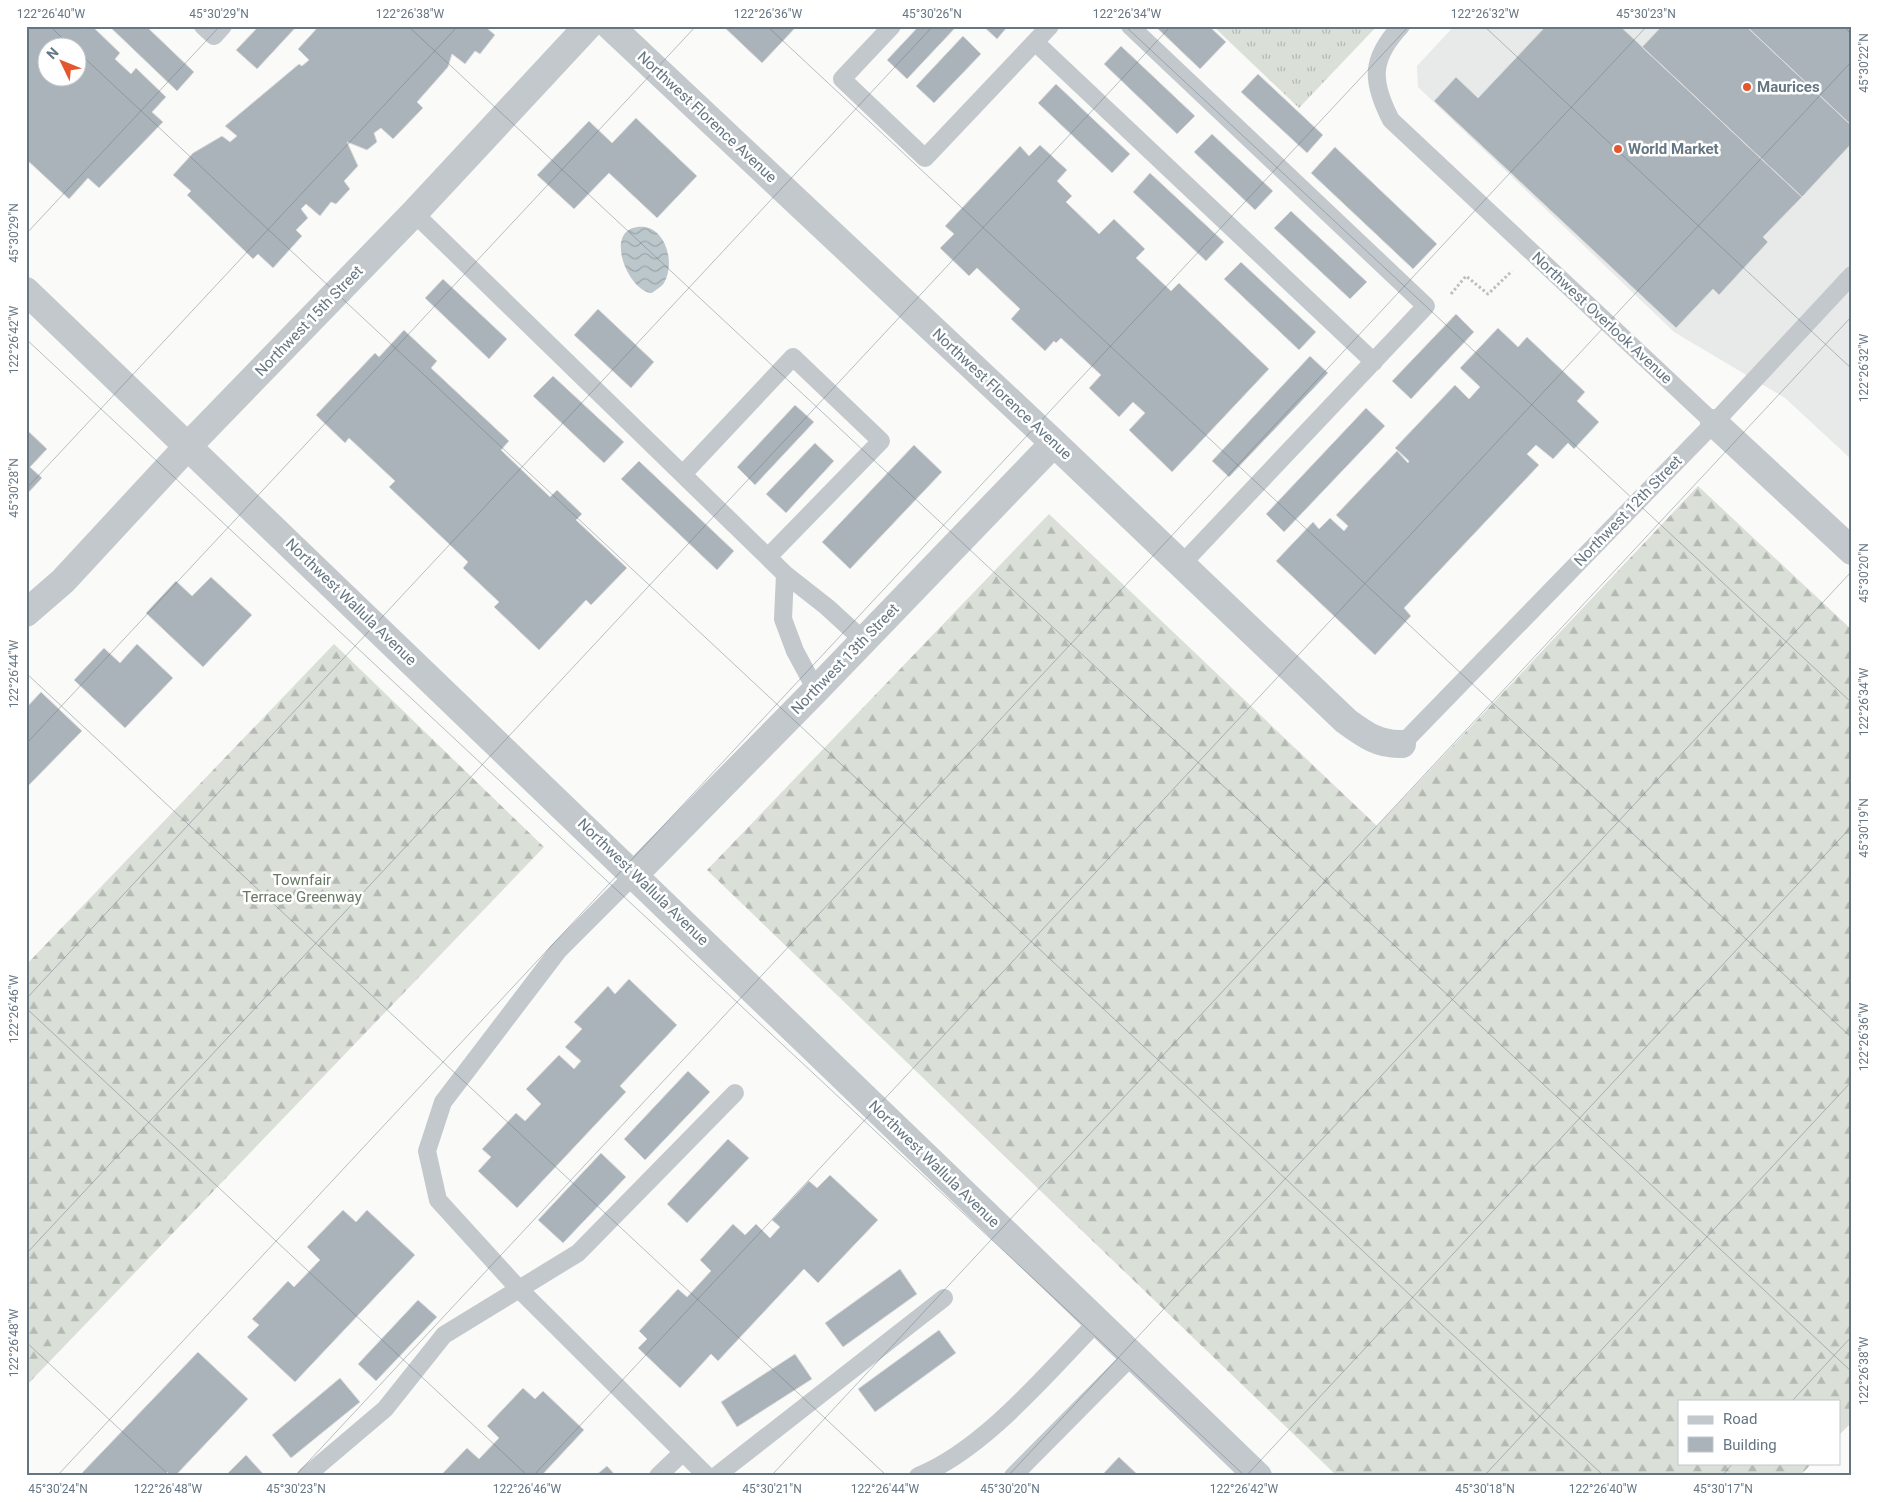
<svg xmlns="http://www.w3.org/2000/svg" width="1878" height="1502" viewBox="0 0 1878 1502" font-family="Roboto,sans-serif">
<defs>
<pattern id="grass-tufts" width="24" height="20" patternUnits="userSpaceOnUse" patternTransform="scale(1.25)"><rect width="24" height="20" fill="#dadfd7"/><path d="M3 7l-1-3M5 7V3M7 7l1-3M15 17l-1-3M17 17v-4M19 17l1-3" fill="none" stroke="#b4b9b4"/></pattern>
<pattern id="forest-firs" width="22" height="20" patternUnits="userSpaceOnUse" patternTransform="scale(1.25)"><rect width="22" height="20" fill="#dadfd7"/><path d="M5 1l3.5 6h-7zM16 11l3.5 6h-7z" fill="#b4b9b4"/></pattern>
<pattern id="water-waves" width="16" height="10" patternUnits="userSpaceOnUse" patternTransform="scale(1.25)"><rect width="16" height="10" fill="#bbc7cb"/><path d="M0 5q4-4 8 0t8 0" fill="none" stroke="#9ca6aa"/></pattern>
</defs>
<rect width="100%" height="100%" fill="#fafaf8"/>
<path fill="#e8e9e9" d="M1454,26H1852V460L1785,398L1674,332L1418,87L1417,66Z"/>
<path fill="url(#grass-tufts)" d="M1213,26H1377L1299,108Z"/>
<path fill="url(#forest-firs)" d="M1698,486L1852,630V1422L1839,1435V1401H1679V1463H1812L1800,1476H1337L707,870L1049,514L1377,826Z
M334,644L544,847L26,1386V965Z"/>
<path fill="url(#water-waves)" d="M645,227C667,231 675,264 664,283C662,286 656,290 652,293C627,292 600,223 645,227Z"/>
<path fill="#aab3b9" stroke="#dcdcda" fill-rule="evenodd" d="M26,26H81L84,29L92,26L120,53L115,59L131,74L136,68L166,97L152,112L163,122L99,188L88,178L69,199L26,159ZM48,48H78V78H48Z
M109,26H146L194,72L177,91Z
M259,26H297L257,69L236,50Z
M319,26H491L488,29L495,35L480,54L475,51L465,64L452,54L448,67L417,102L423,108L393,139L381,128L374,133L377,142L367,150L347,142L358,166L344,181L350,189L336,204L331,202L320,216L306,204L301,209L308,218L296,230L302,236L273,268L258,254L253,259L187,195L191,191L173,175L193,153L222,136L230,142L237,136L225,126L299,64L302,66L309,60L298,49Z
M723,26H797L762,63Z
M919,26L956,27L907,79L887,60Z
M983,26H1008L997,39Z
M1155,26H1209L1226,42L1200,69Z
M1546,26H1620L1802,197L1763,237L1768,242L1719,295L1713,289L1676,328L1434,101L1456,77L1478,98Z
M1662,26H1746L1852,126V143L1802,197L1642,47Z
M1746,26H1852V126Z
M963,36L981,54L934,103L916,86Z
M1121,46L1195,116L1177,134L1104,64Z
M1258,74L1323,135L1307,153L1241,92Z
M1056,84L1130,154L1112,173L1038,103Z
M636,118L697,176L657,218L609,173L574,209L537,175L589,121L612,143Z
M1212,134L1273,191L1255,210L1194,152Z
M1040,145L1067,170L1057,181L1072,196L1066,202L1099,234L1114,219L1145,249L1136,258L1171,291L1179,283L1269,369L1172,472L1129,430L1145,413L1133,402L1119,417L1089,388L1101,375L1061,338L1056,343L1054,341L1045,351L1011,319L1020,309L977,268L969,276L940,248L954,234L945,226L1020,146L1029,156Z
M1335,147L1437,244L1413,269L1311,173Z
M1150,173L1224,242L1206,261L1133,192Z
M1291,211L1367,282L1350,299L1274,228Z
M1241,262L1316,332L1299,350L1224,279Z
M443,279L507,339L489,359L425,298Z
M598,309L654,362L631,388L574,335Z
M1456,314L1474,332L1411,399L1392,381Z
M1498,328L1518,347L1527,337L1585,392L1577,401L1599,422L1574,449L1568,443L1553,459L1536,445L1527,454L1539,465L1404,608L1411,616L1375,655L1276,561L1313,522L1319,529L1330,518L1344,531L1348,526L1336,515L1397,451L1408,463L1409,461L1395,448L1455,385L1469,399L1480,387L1460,368Z
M404,330L437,361L431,368L509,441L501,450L550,497L557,490L582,514L576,520L627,568L591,605L586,600L539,650L494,607L499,602L463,568L468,562L389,487L395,481L349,438L345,443L316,415L375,353L379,357Z
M1310,356L1328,373L1229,477L1212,461Z
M553,376L624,442L604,463L533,396Z
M795,405L814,422L755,485L737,467Z
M1366,408L1385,426L1284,532L1266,514Z
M26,429L47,449L30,467L42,478L26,495Z
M815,443L834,461L786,513L766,494Z
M914,445L942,472L850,569L822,542Z
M639,461L734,551L717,570L621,479Z
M211,577L252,615L203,667L146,613L176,581L192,596Z
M137,644L173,678L125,728L74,680L104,648L120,663Z
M41,692L82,731L26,788V708Z
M629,979L677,1025L620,1086L626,1092L517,1208L478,1171L491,1157L482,1149L516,1113L525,1121L541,1104L526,1089L559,1055L574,1069L581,1061L565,1047L582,1029L574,1022L608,986L615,994Z
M688,1071L710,1092L645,1160L624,1139Z
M728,1139L749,1158L687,1223L667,1204Z
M601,1153L626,1177L563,1243L538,1220Z
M830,1175L878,1220L818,1283L804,1269L718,1361L711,1354L680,1388L638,1348L647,1339L639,1331L678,1289L687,1297L711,1271L700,1260L733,1224L745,1235L756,1224L770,1238L780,1227L772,1220L809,1181L817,1188Z
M343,1210L356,1222L367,1210L415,1255L295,1382L247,1337L259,1325L252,1319L288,1281L294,1287L320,1260L307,1247Z
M900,1269L917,1294L843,1347L825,1323Z
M418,1300L437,1317L376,1381L358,1364Z
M939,1330L956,1353L875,1412L858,1389Z
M198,1352L248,1399L175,1476H171L167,1472L163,1476H79Z
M795,1354L812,1379L737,1427L721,1402Z
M340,1378L360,1402L291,1458L272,1435Z
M523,1388L535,1399L543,1391L584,1430L541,1476H440L467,1448L479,1459L499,1438L487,1426Z
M246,1455L265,1476H225Z
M1119,1457L1139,1476H1101Z
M607,1466L616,1476H595Z"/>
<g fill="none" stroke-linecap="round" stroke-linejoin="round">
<path stroke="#bbbfc2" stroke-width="3" stroke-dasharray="2.5 2.5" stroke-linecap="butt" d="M1451,294L1466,276L1488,294L1512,271"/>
<path stroke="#c3c8cc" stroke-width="18" d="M203,26L214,36L223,26
M892,26L842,79L925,158L1050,26
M1130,26L1426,306L1181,565
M1401,26C1370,59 1371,81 1391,120L1714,423
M1035,42L1374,362
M414,213L785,574L827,607L863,640
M683,474L793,357L881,441L768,557
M785,574L783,619L795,651L816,690
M1402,744L1714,423L1852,275
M635,874L558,951L443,1102L427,1151L438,1200L519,1289L707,1476
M306,1476L385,1409L444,1335L578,1253L735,1093
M658,1476L682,1453
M716,1476L944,1298
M918,1476C984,1450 1048,1372 1098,1321
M1013,1476L1133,1355"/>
<path stroke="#c3c8cc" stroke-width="28" d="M610,26L1054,443L1346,721C1364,734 1378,745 1402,744
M1714,423L1852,551
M26,613L63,581L188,446L414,213L588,26
M635,874L816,690L1054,443"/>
<path stroke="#c3c8cc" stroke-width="28" d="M26,291L1258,1476"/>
</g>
<path fill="none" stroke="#657683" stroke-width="1" stroke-opacity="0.45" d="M50,26L72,48M408,26L1852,1372M767,26L1852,1038M1125,26L1852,703M1484,26L1852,369M1843,26L1852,35M78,52L1604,1476M26,234L220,26M26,339L1245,1476M26,489L458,26M26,673L887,1476M26,744L696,26M26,999L933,26M26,1008L528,1476M26,1254L1171,26M26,1342L170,1476M1792,1401L1852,1336M57,1476L1409,26M295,1476L1647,26M533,1476L1852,61M771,1476L1852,316M1008,1476L1852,571M1246,1476L1852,826M1484,1476L1852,1081M1722,1476L1733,1463"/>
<g fill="#e4572e" stroke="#fff" stroke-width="2">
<circle cx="1747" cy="87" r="5"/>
<circle cx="1618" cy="149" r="5"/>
</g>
<g text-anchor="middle" stroke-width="5" stroke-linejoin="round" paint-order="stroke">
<g font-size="15" font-weight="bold" fill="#657683" stroke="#fff" text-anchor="start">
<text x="1757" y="92">Maurices</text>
<text x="1628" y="154">World Market</text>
</g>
<g font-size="15" fill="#657683" stroke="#fff">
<text transform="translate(707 117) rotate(43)" y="5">Northwest Florence Avenue</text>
<text transform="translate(1602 318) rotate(43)" y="5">Northwest Overlook Avenue</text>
<text transform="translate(309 321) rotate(-46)" y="5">Northwest 15th Street</text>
<text transform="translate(1002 394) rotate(43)" y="5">Northwest Florence Avenue</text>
<text transform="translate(1628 511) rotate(-46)" y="5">Northwest 12th Street</text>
<text transform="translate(351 602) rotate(44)" y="5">Northwest Wallula Avenue</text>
<text transform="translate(845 659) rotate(-46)" y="5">Northwest 13th Street</text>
<text transform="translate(643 882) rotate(44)" y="5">Northwest Wallula Avenue</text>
<text transform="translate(934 1164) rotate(44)" y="5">Northwest Wallula Avenue</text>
</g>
<g font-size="15" fill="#687a64" stroke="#fff">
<text x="302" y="885">Townfair<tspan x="302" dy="17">Terrace Greenway</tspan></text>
</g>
</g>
<rect width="1878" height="1502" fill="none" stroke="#ffffff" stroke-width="55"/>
<rect x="1678" y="1400" width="162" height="65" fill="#ffffff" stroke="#c1c8cd"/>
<rect x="1688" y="1416" width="25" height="8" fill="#c3c8cc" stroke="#c1c8cd"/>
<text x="1723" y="1424" font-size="15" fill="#657683">Road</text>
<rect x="1688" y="1437" width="25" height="15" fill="#aab3b9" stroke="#c1c8cd"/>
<text x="1723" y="1450" font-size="15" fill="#657683">Building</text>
<g transform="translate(62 62) rotate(313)"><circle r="24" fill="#ffffff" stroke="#c1c8cd"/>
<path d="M0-4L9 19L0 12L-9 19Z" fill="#e4572e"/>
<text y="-8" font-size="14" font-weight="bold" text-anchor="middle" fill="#657683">N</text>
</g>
<rect x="28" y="28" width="1822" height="1446" fill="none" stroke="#657683" stroke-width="2"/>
<g font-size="12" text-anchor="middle" fill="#657683">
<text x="51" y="18">122°26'40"W</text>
<text x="219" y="18">45°30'29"N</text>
<text x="410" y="18">122°26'38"W</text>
<text x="768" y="18">122°26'36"W</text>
<text x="932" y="18">45°30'26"N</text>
<text x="1127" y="18">122°26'34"W</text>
<text x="1485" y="18">122°26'32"W</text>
<text x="1646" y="18">45°30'23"N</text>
<text transform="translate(1864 63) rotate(-90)" y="4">45°30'22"N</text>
<text transform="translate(14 233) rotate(-90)" y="4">45°30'29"N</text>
<text transform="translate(14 340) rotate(-90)" y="4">122°26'42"W</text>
<text transform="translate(1864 368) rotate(-90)" y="4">122°26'32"W</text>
<text transform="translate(14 488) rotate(-90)" y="4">45°30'28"N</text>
<text transform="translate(1864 573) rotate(-90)" y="4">45°30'20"N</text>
<text transform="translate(14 674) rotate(-90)" y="4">122°26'44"W</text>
<text transform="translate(1864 702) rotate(-90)" y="4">122°26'34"W</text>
<text transform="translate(1864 828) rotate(-90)" y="4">45°30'19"N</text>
<text transform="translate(14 1009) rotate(-90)" y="4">122°26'46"W</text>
<text transform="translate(1864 1037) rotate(-90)" y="4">122°26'36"W</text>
<text transform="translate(14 1343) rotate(-90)" y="4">122°26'48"W</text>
<text transform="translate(1864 1371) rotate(-90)" y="4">122°26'38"W</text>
<text x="58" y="1493">45°30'24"N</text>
<text x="168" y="1493">122°26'48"W</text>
<text x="296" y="1493">45°30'23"N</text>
<text x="527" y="1493">122°26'46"W</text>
<text x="772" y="1493">45°30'21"N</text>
<text x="885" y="1493">122°26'44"W</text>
<text x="1010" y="1493">45°30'20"N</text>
<text x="1244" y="1493">122°26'42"W</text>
<text x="1485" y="1493">45°30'18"N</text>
<text x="1603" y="1493">122°26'40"W</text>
<text x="1723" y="1493">45°30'17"N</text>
</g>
</svg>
